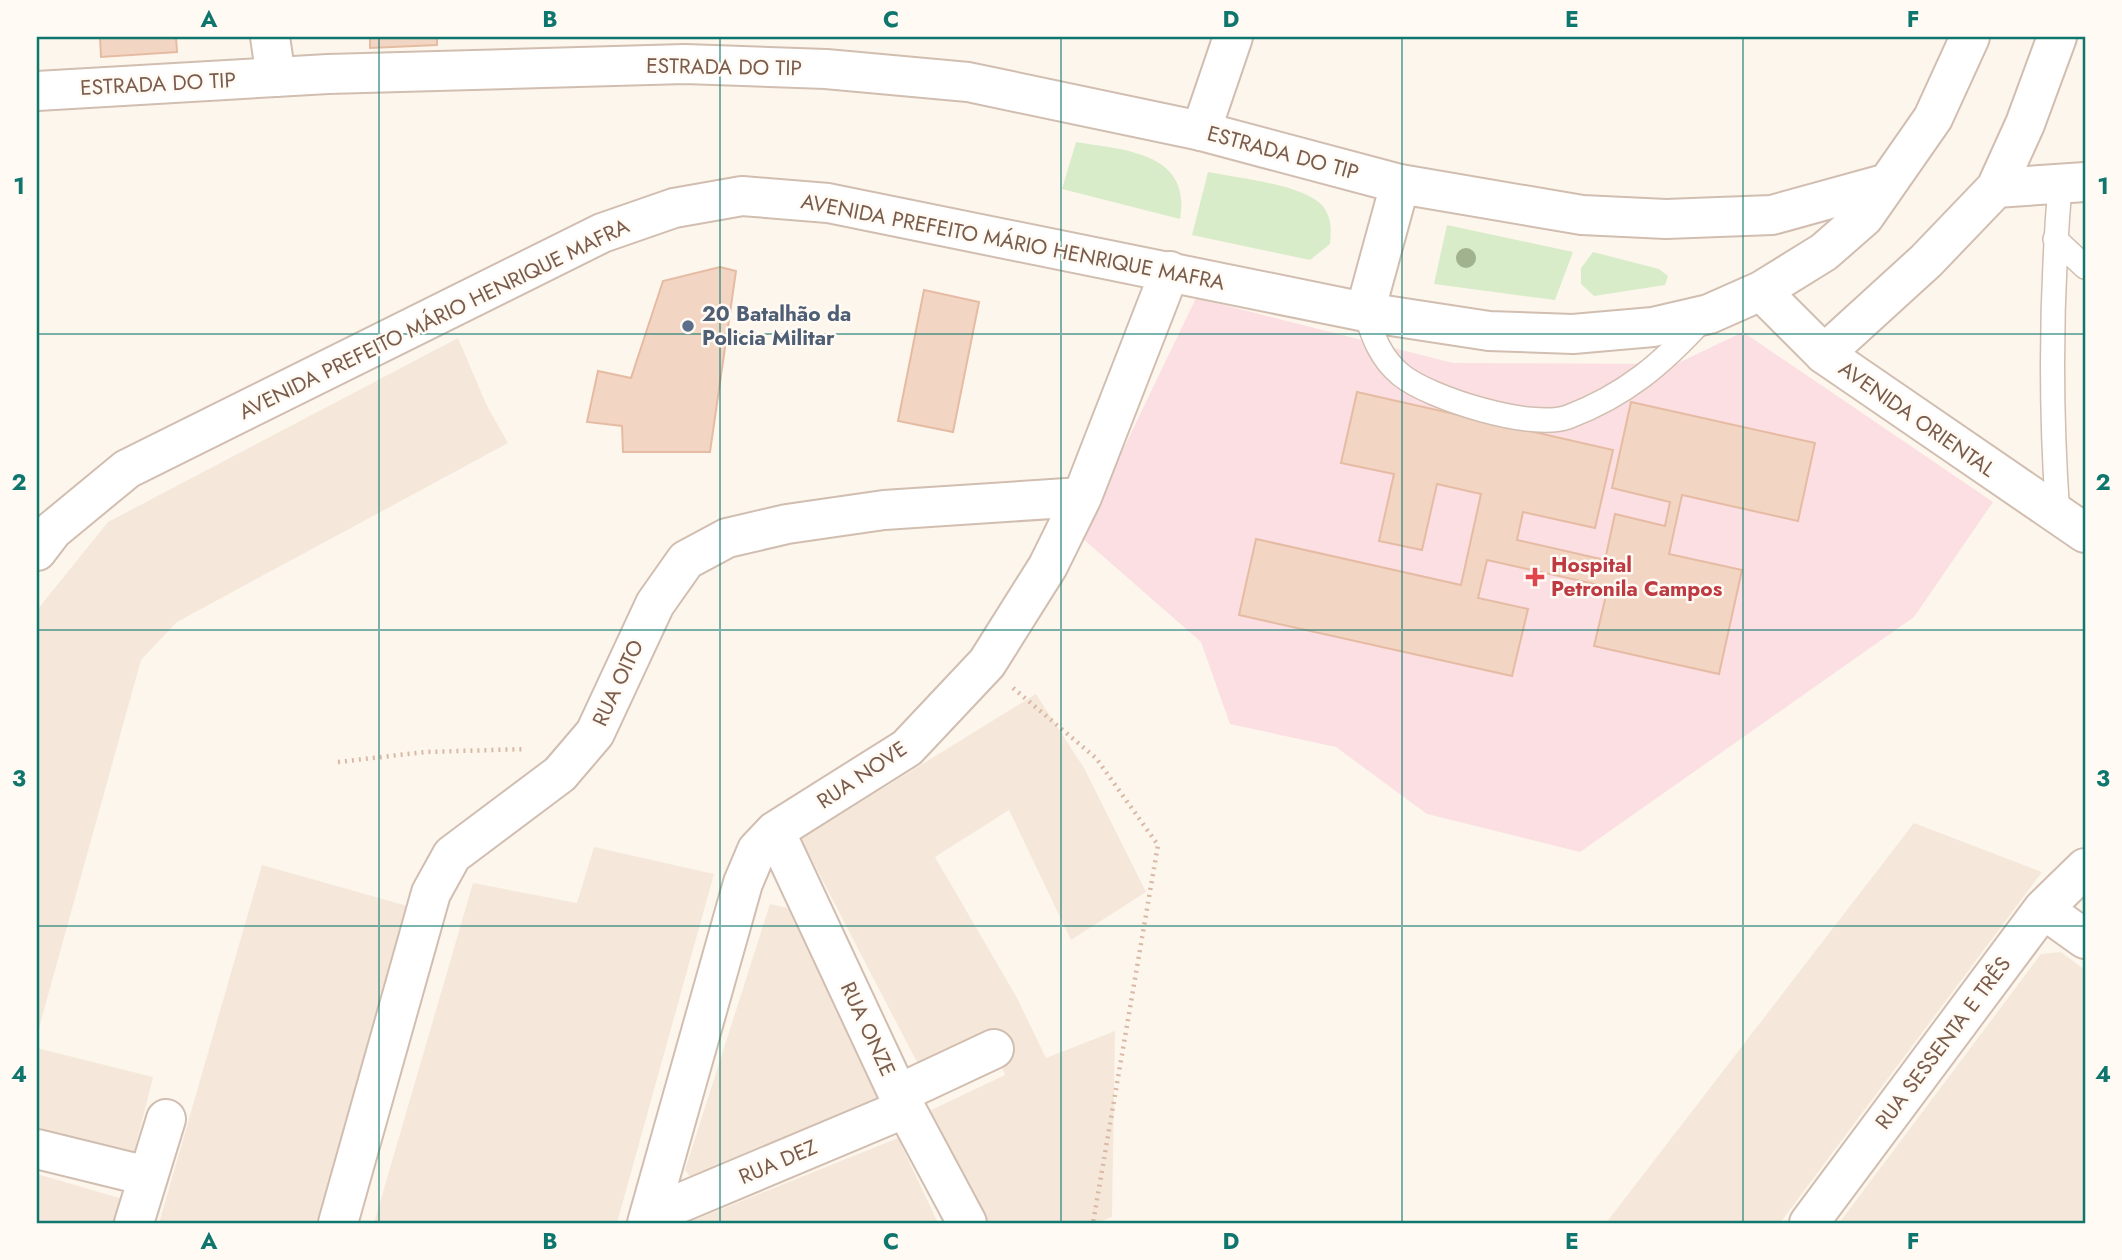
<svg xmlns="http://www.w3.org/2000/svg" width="2122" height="1260" viewBox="0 0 2122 1260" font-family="Jost,sans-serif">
<rect width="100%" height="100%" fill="#fdf6ec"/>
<path fill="#f5e8da" d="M458,338L487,406L508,443L177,622L141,660L37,1035V610L108,522Z
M1036,694L1084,768L1146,892L1071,940L1009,810L935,857L1017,998L1046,1058L1115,1031L1112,1217L1095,1223H988L929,1111L1005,1075L989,1035L920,1068L801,839Z
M1914,823L2042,872L1780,1223H1606Z
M594,847L714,874L617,1223H374L473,883L577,903Z
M262,865L411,907L323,1223H159Z
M770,904L788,908L885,1100L692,1180L685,1170Z
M2061,952L2085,970V1223H1839L2041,954Z
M37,1048L153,1077L130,1169L37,1145Z
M898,1138L938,1223H687Z
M37,1174L123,1199L116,1223H37Z"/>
<path fill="#fbdfe3" d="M1196,298L1453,363L1676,364L1743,332L1993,502L1914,617L1580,852L1427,814L1336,747L1230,724L1201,642L1081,537Z"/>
<path fill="#d8ecc9" d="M1076,142C1124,150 1192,152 1180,219L1062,189Z
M1208,172C1236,178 1314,185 1326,211C1332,222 1331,232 1330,244L1310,260L1192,235Z
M1447,225L1573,252L1555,300L1434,284Z
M1593,252L1659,269L1668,276L1665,285L1594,296L1581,284V268Z"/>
<path fill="#f3d5c3" stroke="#e6bba3" stroke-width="2" d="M100,37H176L177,52L101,57Z
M370,37H437V45L370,48Z
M720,267L736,271L710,452H623L622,426L587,422L598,371L631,378L663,281Z
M924,290L979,302L953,432L898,421Z
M1357,392L1613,450L1595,528L1523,512L1517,540L1605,560L1615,514L1665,526L1670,502L1612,488L1631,402L1815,443L1798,521L1682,495L1669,554L1742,570L1719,674L1594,646L1608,587L1487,560L1478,598L1528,609L1512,676L1239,615L1256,539L1461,585L1481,494L1437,484L1422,550L1379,541L1394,474L1341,463Z"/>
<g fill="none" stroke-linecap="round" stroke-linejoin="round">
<defs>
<path id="service" d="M2055,239L2085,267
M1365,312C1373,336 1380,358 1401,375C1431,399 1532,430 1568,417C1626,395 1663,363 1704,318
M2058,516C2050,407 2051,294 2060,185"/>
<path id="minor" d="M270,37L276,77
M1201,131L1233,37
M1996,188L2085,182
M1824,354L1926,261L1996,188L2025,124L2057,37
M775,831L898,1094L967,1223
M2043,909L2085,939
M898,1094L994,1049
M37,1149L147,1176
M649,1216L906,1108
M134,1223L166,1119
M338,1223L431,893L452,855L560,774L595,733L655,604L686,560L727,538L787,524L884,510L1082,497
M647,1223L743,883L757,850L775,831L907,748L987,663L1048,566L1082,497L1170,271
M1809,1223L2043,909L2085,868"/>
<path id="tertiary" d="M37,91L328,74L685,64L826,69L968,82L1201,131L1400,184L1582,215L1666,219L1772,215L1884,184
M1761,291L1824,354L2085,533
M1365,312L1400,184
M37,551L53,530L127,469L602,233L674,208L742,196L828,203L1365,312L1489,331L1573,334L1653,327L1709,314L1761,291L1824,252L1864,217L1933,118L1970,37"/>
</defs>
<use href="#service" stroke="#d1beb0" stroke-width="26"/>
<use href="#minor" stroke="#d1beb0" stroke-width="42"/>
<use href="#tertiary" stroke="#d1beb0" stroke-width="42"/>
<path stroke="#d9b8a5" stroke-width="4.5" stroke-dasharray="2 5" stroke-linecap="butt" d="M1013,688L1096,758L1158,845L1093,1223
M338,762L425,752L526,749"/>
<use href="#service" stroke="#fff" stroke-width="23"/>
<use href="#minor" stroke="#fff" stroke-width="38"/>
<use href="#tertiary" stroke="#fff" stroke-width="38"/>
</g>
<circle fill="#a0b28e" cx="1466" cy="258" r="10"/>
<path fill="none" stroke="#0f766e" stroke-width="2" stroke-opacity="0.55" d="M379,37V1223M720,37V1223M1061,37V1223M1402,37V1223M1743,37V1223M37,334H2085M37,630H2085M37,926H2085"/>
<circle fill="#5c6f8a" stroke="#fffaf3" stroke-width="2.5" cx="688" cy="326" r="7"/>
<path fill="#e0444e" stroke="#fffaf3" stroke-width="2.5" d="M1531.5 566.5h7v7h7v7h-7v7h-7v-7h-7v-7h7z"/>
<g text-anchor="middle" stroke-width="5" stroke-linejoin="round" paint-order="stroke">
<g font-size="21" fill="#7a5c4d" stroke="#fffaf3">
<text transform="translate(724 67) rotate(1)" y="7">ESTRADA DO TIP</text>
<text transform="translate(158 84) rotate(-3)" y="7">ESTRADA DO TIP</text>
<text transform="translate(1283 153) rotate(15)" y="7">ESTRADA DO TIP</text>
<text transform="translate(1013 242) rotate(11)" y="7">AVENIDA PREFEITO MÁRIO HENRIQUE MAFRA</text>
<text transform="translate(434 319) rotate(-26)" y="7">AVENIDA PREFEITO MÁRIO HENRIQUE MAFRA</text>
<text transform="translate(1917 419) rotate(35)" y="7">AVENIDA ORIENTAL</text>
<text transform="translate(618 683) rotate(-65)" y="7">RUA OITO</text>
<text transform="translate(862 775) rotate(-34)" y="7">RUA NOVE</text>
<text transform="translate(868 1029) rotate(65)" y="7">RUA ONZE</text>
<text transform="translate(1943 1043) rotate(-53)" y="7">RUA SESSENTA E TRÊS</text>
<text transform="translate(778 1162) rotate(-23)" y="7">RUA DEZ</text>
</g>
<g font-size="21" font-weight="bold" fill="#4e5e75" stroke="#fffaf3" text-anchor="start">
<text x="702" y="321">20 Batalhão da<tspan x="702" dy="24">Policia Militar</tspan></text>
</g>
<g font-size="21" font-weight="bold" fill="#be3a42" stroke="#fffaf3" text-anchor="start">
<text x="1551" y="572">Hospital<tspan x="1551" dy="24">Petronila Campos</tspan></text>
</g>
</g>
<rect width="2122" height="1260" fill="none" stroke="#fffaf3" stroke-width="77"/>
<rect x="38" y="38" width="2046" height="1184" fill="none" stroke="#0f766e" stroke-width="2.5"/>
<g font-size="23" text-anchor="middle" font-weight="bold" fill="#0f766e">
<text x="209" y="27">A</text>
<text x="550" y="27">B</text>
<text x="891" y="27">C</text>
<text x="1231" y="27">D</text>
<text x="1572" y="27">E</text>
<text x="1913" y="27">F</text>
<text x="19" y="194">1</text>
<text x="2103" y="194">1</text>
<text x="19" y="490">2</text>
<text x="2103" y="490">2</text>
<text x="19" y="786">3</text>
<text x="2103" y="786">3</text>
<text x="19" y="1082">4</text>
<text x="2103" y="1082">4</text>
<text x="209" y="1249">A</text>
<text x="550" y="1249">B</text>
<text x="891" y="1249">C</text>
<text x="1231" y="1249">D</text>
<text x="1572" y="1249">E</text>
<text x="1913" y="1249">F</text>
</g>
</svg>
